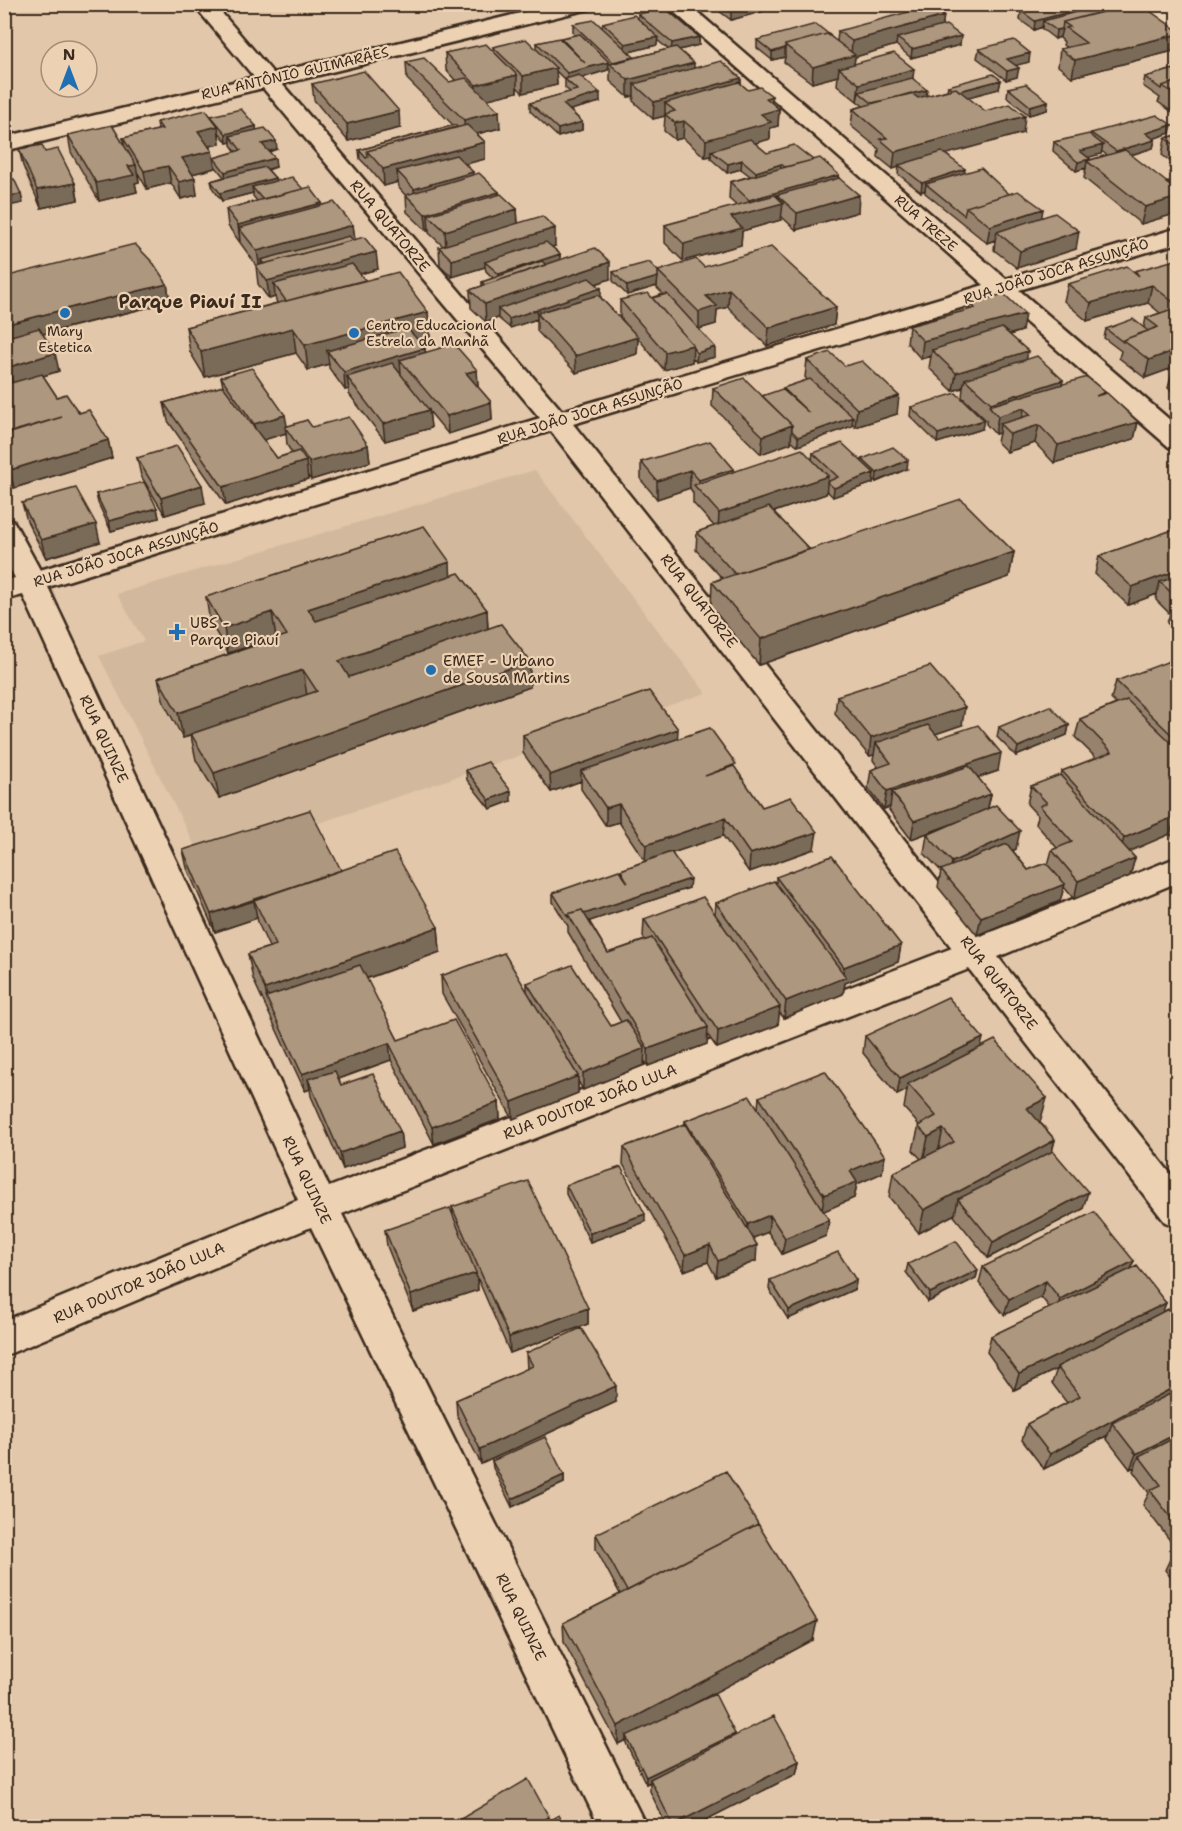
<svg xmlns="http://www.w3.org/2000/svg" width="1182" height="1831" viewBox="0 0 1182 1831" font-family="'Shantell Sans',sans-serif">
<rect width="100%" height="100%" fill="#e2c7aa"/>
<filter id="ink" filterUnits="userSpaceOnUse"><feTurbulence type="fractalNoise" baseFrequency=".0167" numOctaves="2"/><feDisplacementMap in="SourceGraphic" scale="12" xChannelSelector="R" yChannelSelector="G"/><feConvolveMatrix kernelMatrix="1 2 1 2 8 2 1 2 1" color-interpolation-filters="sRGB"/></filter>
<g filter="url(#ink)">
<path fill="#d2b99d" d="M535,470L706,693L203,862L99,656L144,641L117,594Z"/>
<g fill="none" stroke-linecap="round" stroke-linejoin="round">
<defs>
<path id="minor" d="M193,4H214L273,73L558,4H596L593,8L282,84L562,411L984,285L665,4H688L1006,279L1178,228V243L1019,290L1178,427V449L1169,447L997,297L573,424L981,936L1178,857V882L998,957L1178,1183V1227L1165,1222L969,969L342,1214L646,1826H599L311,1227L4,1356V1321L298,1200L23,595L4,600V581L15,578L4,557V519L14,522L40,570L540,418L263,88L4,151V137L254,77ZM551,431L952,948L329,1187L48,587Z
M1139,4H1164L1178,14V29L1171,27Z"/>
</defs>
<use href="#minor" stroke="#3b2a1e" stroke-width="5"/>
<use href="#minor" fill="#ecd1b3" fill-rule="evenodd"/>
</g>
<path fill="#96826d" stroke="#3b2a1e" stroke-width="1.5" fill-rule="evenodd" d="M769,4L768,10L731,20L711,5Z
M1166,4H1178L1177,11Z
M1021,11H1082L1177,50L1072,77L1058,66L1060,49L1067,48L1063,45L1064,42L1060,38V37L1055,39L1042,29V27L1034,30L1020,20Z
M638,14L699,37V45L679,50L694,68L741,78V84L748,90L771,102L779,109L778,126L770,128V139L755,143L767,153L813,160L839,175V178L858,212L796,230L782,217L781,220L742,231L741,245L683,261L665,243V225L737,206L729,199L730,182L750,176L741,169L727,173L711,159V156L705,157L683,138L675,140L664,131L665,116L653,119L633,101L634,96L628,97L610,81V68L608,66V70L582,78L600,102L570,110L582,122V130L558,137L530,111V103L570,92L565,88V80L556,71L557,85L523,93L517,87V92L487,99L500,128L477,134L485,142V159L465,164L473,175L499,192V194L517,209L518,223L555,246L552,247L560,254V260L610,279L596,284L601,288L600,297L628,327L620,317V300L652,298L663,294L657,288V286L627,295L613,281V272L658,271L704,267L836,307L834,325L767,346L728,307L717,310L716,324L699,329L715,357L696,362L692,357V362L664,370L638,338L637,354L576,373L537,331V319L510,328L498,318L486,322L471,308L470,290L482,286V282L493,278L486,271L485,267L452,277L440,265L439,247L443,246L429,233V231H427L407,212L406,196L399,188L398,182L384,186L369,168L368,166H367L360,159L359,150L453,125L407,79L406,62L449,82L456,81L446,70L445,53L493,51V47L537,49V43L561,40V38L575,35L573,33V24L602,27L603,23L638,19ZM657,40L668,49L634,58L629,52L657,45Z
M942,26L960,45L911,58L896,45L855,57L854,64L913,79L926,96L947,90L948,86L1001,80L999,89L967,97L985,111L1023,133L946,154L965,173L1009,194L1041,218L1076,249L1017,268L994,250L995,240L987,243L925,193V190L921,192L898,174L899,167L893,169L878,157L879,149L851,126L853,109L863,106L837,85L838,76L812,83L784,62L785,57L772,60L757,48V40L831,37L837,42L838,31Z
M979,49L1029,62L1015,65L1017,77L1006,80L977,58Z
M1178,68V116L1158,102L1160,98L1143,86L1145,77Z
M312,84L400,128L348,141L314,100Z
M1008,88L1048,101L1047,110L1029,115L1007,97Z
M211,116L256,126V130L277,149L269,152L276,167L268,170L275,178V181L303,189L322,203L323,205L353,225L355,240L378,269L360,274L365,280L428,312L430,337L417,340L425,348V352L477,370L478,387L491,402L492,420L448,434L429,411L431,428L385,441L349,394V389L345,390L329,368V364L308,370L296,353L205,377L190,352L186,327L277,303L275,297L269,299L258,284L256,266H257L228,226L226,209L257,201L253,196V193L222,201L213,189L211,181L224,177L215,166L214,158L236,152L231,145V142L227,143L219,132L220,144L209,146L212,151L215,168L192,174L197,195L181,199L171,183L147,189L138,173L139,182L135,183L137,192L99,201L71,152L68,135L124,144L123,138L158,130L157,122L212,118Z
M1091,133H1170L1154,138L1155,140L1153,148L1131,155L1166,183L1178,179V213L1141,224L1084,178L1086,168L1076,171L1053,151L1054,142L1090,135ZM1101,151L1107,155L1090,160L1088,157L1101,154Z
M1178,135V167L1162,155L1165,138Z
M19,149L45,152L75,183L78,200L41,208L23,166Z
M1178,261V366L1145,378L1119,358L1121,351L1104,338L1106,329L1144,327L1146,318L1160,313L1148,303L1087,321L1064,301L1068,284L1135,272V271Z
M4,277L167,284L170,302L43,334L59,371L43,376L57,397L79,413L108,440L112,458L14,488L4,471V385L12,383L9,376L4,377Z
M970,303L1022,331L1010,335L1026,360L1063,380L1062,384L1105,392L1104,394L1138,422L1134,439L1054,463L1035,443L1007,452L997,442L999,433L995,434L986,424V420L962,397L963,388L953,391L929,368L931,356L921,359L907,343L909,326L969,310Z
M807,360L897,414L855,427L853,424L852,426L798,446L791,440V443L761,454L712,406L713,388L762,396L783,390V388L807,380L805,377Z
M1178,369V396L1168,388L1173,370Z
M221,377L287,426L312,427L368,445L370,462L311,480L308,476V479L226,505L168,421L164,403L223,386ZM286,433L287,445L292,453L277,458L263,440Z
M911,407L982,429L937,443L910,416Z
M813,453L862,462V459L907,469L876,482L873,479V483L833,497L827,491L826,494L774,512L809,549L1014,552L1009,577L759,665L711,607L712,582L722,578L696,550L697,532L714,526L693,503V493L690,488L657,499L641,480V462L734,469V472L812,460Z
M137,458L205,503L165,515L141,476Z
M96,494L157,508L159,518L111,531L98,503Z
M22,503L100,542L46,558L27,521Z
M1178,528V633L1167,623L1170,614L1156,600L1157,594L1128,605L1095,574L1099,556Z
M451,576L487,610L488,629L530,687L219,798L196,760L191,736L183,738L164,703L158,678L276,638L228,653L210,622L206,597Z
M1178,665V835L1173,837L1170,834L1129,851L1135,858L1130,876L1074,899L1064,887L1060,901L977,935L938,887L941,871L924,853L927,835L957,822L911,839L889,810L890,807L884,809L868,788L871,770L878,767L873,760L874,755L869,756L835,714L837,696L962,725L935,734L939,738L998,771L978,778L991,794L988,808L1016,849L1013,851L1028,870L1048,865L1052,850L1057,848L1036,824L1038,816L1027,804L1031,786L1061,776L1062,771L1096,758L1075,737L1080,719L1116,704L1111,699L1116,681Z
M1069,725L1067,735L1016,756L997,737L999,727Z
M523,735L678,739L736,770L762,807L814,849L749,872L723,836L672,853L689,888L589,921L608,953L645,940L643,937L644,919L715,914L716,903L776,884V877L901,945L898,962L845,983L843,994L784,1018L779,1012L778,1025L717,1048L707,1034V1044L648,1066L644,1060V1065L583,1090L578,1081V1093L513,1119L442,994L441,976L527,992V983L611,1026L621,1022L568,932V926L553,902V893L621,872V870L645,861L619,822L606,826L581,789V781L551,792L523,753Z
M466,770L511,801L490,809L467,780Z
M183,850L341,870L438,927L440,952L366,979L398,1040L499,1102L500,1119L434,1144L391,1060L339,1079L341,1085L400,1131L402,1148L343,1169L311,1096L310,1089L305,1091L253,979L248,954L269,947L259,925L257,918L215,932L187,868Z
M865,1036L981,1047L1040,1122L1055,1140L1052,1152L1083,1209L988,1258L954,1216L955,1214L919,1233L889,1197L893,1173L921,1159L913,1150L919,1125L904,1108L907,1090L897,1095L863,1053Z
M759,1097L885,1156L882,1173L857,1184L854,1198L823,1211L829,1220L826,1236L782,1254L768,1232L753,1238L756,1261L716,1277L708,1262L684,1271L623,1164L624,1147L685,1124V1121L758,1108Z
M566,1185L645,1222L590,1242L566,1194Z
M452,1207L588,1308V1324L510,1353L477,1277L478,1290L413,1311L387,1246L385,1230L453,1214Z
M908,1264L978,1270L976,1278L928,1302L906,1272Z
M983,1267L1132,1269L1166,1303L1162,1312L1178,1321V1551L1143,1505L1149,1493L1133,1471L1135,1467L1130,1469L1106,1438L1108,1435L1044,1469L1022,1440L1027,1424L1067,1403L1052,1383L1057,1369L1014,1390L987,1352L991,1336L1050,1308L1041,1297L1004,1315L979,1283Z
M770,1280H856L855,1289L788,1319L769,1289Z
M526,1353L616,1402L481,1464L457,1416L456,1400L527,1369Z
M492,1461L564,1475V1483L512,1507L493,1468Z
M596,1534L813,1640L676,1713L735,1734V1736L799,1761L796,1774L692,1827H667L650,1791V1782L646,1784L626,1743V1740L618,1744L564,1642L563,1623L620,1594L596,1549Z
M1178,1553V1587L1165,1570L1172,1555Z"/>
<path fill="#7a6a59" stroke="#3b2a1e" stroke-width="1.5" d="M756,4H769L768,10L731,20V11Z
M1083,8L1081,17L1043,21L1042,27L1034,30L1035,21Z
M944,16L941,33L897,38L896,45L855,57L853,72L839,68L838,76L812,83L813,67L851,56L852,41Z
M1062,29L1060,37L1055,39L1056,30Z
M1178,34L1177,50L1072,77L1075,60Z
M961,36L960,45L911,58L912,49Z
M658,37L657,45L625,53V44Z
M699,37V45L671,52L672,43Z
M785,48V57L772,60V52Z
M1030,53L1029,62L1006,68L1007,59Z
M634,57V65L613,66V62Z
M609,62L608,70L568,82L567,73Z
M694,63V80L634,84V96L628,97V80Z
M556,68L557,85L523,93V76Z
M1019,68L1017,77L1006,80L1007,71Z
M914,69L912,86L859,92L857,101L859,84Z
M517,75V92L476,102V85Z
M741,78L740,95L665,103V116L653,119L654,102Z
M1001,80L999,89L954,101L956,92Z
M927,90L926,98L873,104Z
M600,93V102L563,112V104Z
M772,96L771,111L779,109L778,126L770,128V139L716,154L711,151V156L705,157L706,140L761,114L766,98Z
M1048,101L1047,110L1029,115L1030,106Z
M399,111L400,128L348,141L347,124Z
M499,111L500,128L465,137L464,120Z
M1025,116L1023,133L901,167L899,165V167L893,169L895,152Z
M684,121L683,138L675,140V123Z
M582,122V130L558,137V129Z
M1172,125L1170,133L1144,142L1146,133Z
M218,126L220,144L200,148L198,131Z
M256,126L257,135L230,136L231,142L227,143L226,134Z
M1155,140L1153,148L1114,160L1116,151Z
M276,141L277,149L264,153L262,144Z
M485,142V159L406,180L397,171L398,182L384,186L383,169Z
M1103,145L1101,154L1079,160L1080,151Z
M212,151L215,168L184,176L182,158Z
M275,158L276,167L226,180L225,172Z
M1090,159L1089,163L1087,161L1086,168L1076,171L1078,162Z
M742,160L741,169L727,173L728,164Z
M781,164L780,173L755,180L756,172Z
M136,165L139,182L135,183L137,192L99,201L96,183L128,166Z
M168,166L171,183L147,189L144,171Z
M965,169L964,178L926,184L925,190L921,192L922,183Z
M473,172L474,189L415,204L414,189Z
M839,175L838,193L777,195V204L783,203L781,220L742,231L741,245L683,261L684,244L731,217L749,212V200Z
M195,178L197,195L181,199L179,182Z
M275,178L276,187H252L253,193L222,201L220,193Z
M75,183L78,200L41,208L37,190Z
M499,192L500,209L428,215L429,231H427L425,214Z
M21,194L23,203L4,207V197Z
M859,195L858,212L796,230L797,213Z
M1178,197V213L1141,224L1145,207Z
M322,203L324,221L239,228L240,242L238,225Z
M517,209L518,227L446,249L445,231Z
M1043,209L1040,227L997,232L995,240L987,243L990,226Z
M353,225L355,242L261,260L262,268L260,269L257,251Z
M555,228V246L490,266L485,262V267L452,277V260Z
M1079,231L1076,249L1017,268L1020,251Z
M376,252L378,269L282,295L274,284L275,297L269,299L267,281Z
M560,254V263L499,283V274Z
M610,262V279L505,315L498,309V318L486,322L485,304Z
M658,277L657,286L627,295V286Z
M167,284L170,302L81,324L4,344V325L77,306Z
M1152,285L1148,303L1087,321L1091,303Z
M601,288V297L541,318L537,313V319L510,328L509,319Z
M729,289L728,307L717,310L716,324L699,329V312L706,296Z
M836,307L834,325L767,346L769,328Z
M428,312L430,337L336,362L327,351L329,364L308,370L305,345Z
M1025,314L1022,331L937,354L932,350L931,356L921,359L923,341Z
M293,328L296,353L205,377L201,352Z
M638,337L637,354L576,373L575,356Z
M693,345L692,362L664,370L665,352Z
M715,347V357L696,362L697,353Z
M425,348L426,366L400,360L401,374L355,387L347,377L349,389L345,390L344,372Z
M1178,349V366L1145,378L1149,360Z
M1028,351L1025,368L965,379L963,387L953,391L956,373Z
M55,353L59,371L13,385L9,367Z
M4,359L9,376L4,377Z
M477,370L478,388L466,373Z
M1063,380L1059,397L1024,409L1021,426L1000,424L999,433L995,434L998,416L990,407L991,403Z
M899,396L897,414L855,427L857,409Z
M491,402L492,420L448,434L447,416Z
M429,410L431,428L385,441L383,424Z
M285,415L288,431L285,427L286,433L257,442L254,424Z
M853,417L852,426L798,446V437Z
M984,420L982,429L937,443L938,434Z
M1138,422L1134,439L1054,463L1058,445Z
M792,425L791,443L761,454L763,436Z
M1039,425L1035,443L1007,452L1010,434Z
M108,440L112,458L14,488L10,470Z
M368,445L370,462L311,480L309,462Z
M908,460L907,469L876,482L877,473Z
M306,461L308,479L226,505L223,487Z
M734,469L733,487L698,490L699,480Z
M690,470V488L657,499V481Z
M874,473L873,483L833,497L834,488Z
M828,476L826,494L718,531L719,513Z
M202,485L205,503L165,515L161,498Z
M157,508L159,518L111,531L109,521Z
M96,524L100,542L46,558L41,540Z
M1014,552L1009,577L759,665L761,639Z
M450,562L451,587L311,634L308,609Z
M1178,570V586L1160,582L1157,594L1128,605L1132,587Z
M487,610L488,636L342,687L339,661Z
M272,612L276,638L228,653L224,628Z
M530,661V687L219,798L214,773Z
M303,670L307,696L183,738L178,713Z
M965,707L962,725L882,752L876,743L874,755L869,756L871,738Z
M1069,725L1067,735L1016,756L1018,747Z
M678,729L677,746L581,771V781L551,792L550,775Z
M1001,753L998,771L900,803L892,792L890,807L884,809L887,791Z
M511,791V801L490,809L489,800Z
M991,794L987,811L911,839L914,821Z
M619,804V822L606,826V808Z
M1176,816L1170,834L1119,856L1124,838Z
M725,818L723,836L645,862L646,845Z
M1178,821V835L1173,837Z
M1020,831L1016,849L948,880L952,862Z
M817,832L814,849L749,872L750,854Z
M1135,858L1130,876L1074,899L1078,881Z
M690,879L689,888L575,926L571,918Z
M1065,884L1060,901L977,935L981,917Z
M254,901L257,918L215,932L211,914Z
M438,927L440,952L273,1012L267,998L265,989Z
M901,945L898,962L845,983L843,994L784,1018L786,1001L842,978L844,967Z
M780,1007L778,1025L717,1048L718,1031Z
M708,1027L707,1044L648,1066V1049Z
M983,1038L979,1055L908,1084L907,1090L897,1095L900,1078Z
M389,1043L391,1060L312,1088L308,1079L310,1089L305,1091L302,1074Z
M645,1048L644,1065L583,1090V1073Z
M578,1076V1093L513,1119L512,1102Z
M1047,1098L1040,1122L1020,1132L1027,1108Z
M499,1102L500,1119L434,1144L432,1127Z
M943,1129L938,1153L923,1161L928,1137Z
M400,1131L402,1148L343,1169L340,1153Z
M1055,1140L1048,1164L958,1199L955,1214L919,1233L924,1210Z
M885,1156L882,1173L857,1184L854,1198L822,1212L824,1195L850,1171Z
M1088,1192L1083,1209L988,1258L993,1242Z
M645,1214V1222L590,1242V1233Z
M770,1215L768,1232L746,1241L748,1224Z
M829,1220L826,1236L782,1254L785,1238Z
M710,1245L708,1262L684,1271L685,1255Z
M757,1245L756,1261L716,1277L718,1261Z
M1134,1261L1128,1278L1055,1315L1060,1299Z
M978,1270L976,1278L928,1302L930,1293Z
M476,1273L478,1290L413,1311L411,1295Z
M856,1280L855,1289L788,1319L789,1310Z
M1046,1281L1041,1297L1004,1315L1009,1299Z
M1166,1303L1160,1319L1057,1367V1369L1014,1390L1019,1374Z
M588,1308V1324L510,1353L509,1337Z
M1178,1385V1397L1112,1423L1108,1435L1044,1469L1050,1454Z
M616,1386V1402L481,1464L480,1449Z
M1178,1433V1445L1139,1456L1135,1467L1130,1469L1136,1454Z
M564,1475V1483L512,1507V1499Z
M817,1621L813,1640L628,1739L626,1736V1740L618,1744V1726Z
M735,1734L734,1741L650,1779V1782L646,1784V1777Z
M799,1761L796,1774L692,1827H673V1825Z
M549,1817V1827H532Z"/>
<path fill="#ae977f" stroke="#3b2a1e" stroke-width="1.5" d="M722,4H756L731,11Z
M1046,4H1077L1083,8L1035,21L1021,11Z
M1105,4H1108L1115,9L1063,22L1062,29L1056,30L1043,21Z
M1131,4H1140L1178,31V34L1075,60L1060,49L1086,43L1066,28L1070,27L1063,22Z
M930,6L944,16L852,41L838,31Z
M665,8L699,37L672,43L638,14Z
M634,15L658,37L625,44L603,23Z
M594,20L634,57L613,62L573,24Z
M816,24L831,36L827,34L785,45V48L772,52L757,40Z
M946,25L961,36L912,49L897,38Z
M580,34L609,62L567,73L537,43L559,38L585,63L561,38Z
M827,34L855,55L813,67L785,45Z
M526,39L556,68L523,76L493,47Z
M1014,40L1030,53L1007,59L1019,68L1007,71L979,49Z
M486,44L517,75L476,85L445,53Z
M676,47L694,63L628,80L610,64Z
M894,53L914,69L859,84L839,68Z
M424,58L449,82L466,78L499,111L464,120L406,62Z
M721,61L741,78L654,102L634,84Z
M1178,68V81L1162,86L1161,89L1145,77Z
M364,71L399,111L347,124L312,84Z
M993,74L1001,80L959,91L956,88L952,89L948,86Z
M579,75L600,93L563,104L582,122L558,129L530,103L577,90L565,79Z
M912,78L927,90L872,103L859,92Z
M1178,81V96L1162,86Z
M739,82L748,90L760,87L772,96L766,98L779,109L761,114L771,122L706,140L684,121L675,123L665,114L675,111L665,103Z
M1026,84L1048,101L1030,106L1008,88Z
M956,88L985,111L1010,104L1025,116L895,152L880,139L887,138L853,109L911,93L918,98Z
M241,109L256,126L226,134L211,116Z
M206,110L218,126L198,131L212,151L182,158L195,178L179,182L168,166L144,171L123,138L162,129L157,122Z
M1157,115L1172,125L1146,133L1155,140L1116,151L1091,133Z
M112,125L136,165L128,166L134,175L96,183L68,135Z
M455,125L457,127L367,151L368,157L366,158L359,150Z
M467,125L485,142L383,169L367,151Z
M265,128L276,141L262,144L275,158L225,172L214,158L241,150L230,136Z
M1089,134L1103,145L1080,151L1090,159L1078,162L1054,142Z
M1178,135V147L1165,138Z
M750,139L767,153L794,145L813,160L785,167L781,164L756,172L742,160L728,164L711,151Z
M42,145L45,152L58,149L75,183L37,190L19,149Z
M1125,150L1178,191V197L1145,207L1087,161Z
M942,152L965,169L922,183L899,165Z
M456,155L473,172L414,189L397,171Z
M820,158L839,175L749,200L730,182Z
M265,167L275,178L220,193L211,181Z
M981,168L1009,194L966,207L964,215L926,184Z
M479,173L499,192L425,214L406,195Z
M292,177L303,189L262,199L252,187Z
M4,178L14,179L21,194L4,197Z
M839,178L859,195L797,213L777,195Z
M1178,179V191L1166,183Z
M310,187L322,203L238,225L226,209Z
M1018,191L1043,209L990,226L966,207Z
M501,194L517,209L445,231L428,215Z
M775,195L783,203L731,217L742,228L684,244L665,225Z
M334,202L353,225L257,251L239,228Z
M1055,213L1079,231L1020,251L997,232Z
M542,216L555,228L452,260L439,247Z
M349,236L353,240L264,264L261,260Z
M364,237L376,252L267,281L256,266Z
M546,242L560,254L499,274L485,262Z
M135,244L154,264L167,284L77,306L4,325V277Z
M771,247L836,307L769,328L729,289L706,296L717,306L699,312L658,271L696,259L704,267Z
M595,248L610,262L485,304L470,290Z
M1175,260L1178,261V306L1152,285L1091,303L1068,284L1127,266L1139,276L1135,271Z
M542,261L546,265L485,285L482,282Z
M649,262L662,275L658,271V277L627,286L613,272Z
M352,264L365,280L286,301L274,284Z
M398,272L428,312L305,345L293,328L201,352L186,327Z
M589,278L601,288L509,319L498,309Z
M648,293L693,345L665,352L620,300Z
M667,294L715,347L697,353L693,348V345L652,298Z
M1004,294L1025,314L923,341L909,326L975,308L970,303Z
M598,295L638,337L575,356L537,313Z
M1178,307V349L1149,360L1123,340L1158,327L1146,318Z
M1133,319L1148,331L1123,340V342L1106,329Z
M39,328L55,353L9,367L4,359V338Z
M407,328L425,348L344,372L327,351Z
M1002,328L1028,351L956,373L932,350Z
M454,344L477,370L466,373L491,402L447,416L400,360Z
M830,352L845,366L862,361L899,396L857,409L807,360Z
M1037,356L1063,380L991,403L965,379Z
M392,363L429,410L383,424L347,377Z
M252,368L285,415L254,424L221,377Z
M1178,369V374L1173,370Z
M42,374L57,397L66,394L79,413L89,410L108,440L10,470L4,461V435L62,417L4,434V385Z
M1087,377L1105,392L1096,396L1107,393L1138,422L1058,445L1039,425L1010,434L1000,424L1031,415L1024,408L998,416L989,406Z
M744,378L792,425L763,436L713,388Z
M810,379L853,417L798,437L792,431V425L762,396L782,389L809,413L783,388Z
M223,386L277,458L299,451L306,461L223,487L164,403Z
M956,393L984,420L938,434L911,407Z
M349,417L368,445L309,462L285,427L307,420L312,427Z
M710,441L734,469L699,480L690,470L657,481L641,462Z
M842,443L874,473L834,488L827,482L838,477L813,453Z
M177,446L202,485L161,498L137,458Z
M893,447L908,460L877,473L862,459Z
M802,449L828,476L719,513L694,485Z
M144,482L157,508L109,521L96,494Z
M76,488L96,524L41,540L22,503Z
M961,499L1014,552L761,639L712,582Z
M769,507L809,549L735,574L697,532Z
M424,526L450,562L308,609L316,621L459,573L487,610L339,661L349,677L501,624L530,661L214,773L191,734L317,691L303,670L178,713L158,678L287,635L272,612L224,628L206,597Z
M1178,528V570L1132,587L1099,556Z
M1178,576V599L1160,582Z
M1178,603V610L1172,605Z
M1172,660L1178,665V741L1116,681Z
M930,666L965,707L871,738L837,696Z
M649,691L678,729L550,775L523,735Z
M1127,700L1178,749V818L1176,816L1124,838L1062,771L1112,752L1080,719Z
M1050,706L1069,725L1018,747L999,727Z
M928,725L939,738L978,725L1001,753L887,791L871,770L891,763L876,743Z
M710,728L736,764L705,776L734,766L762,807L791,797L817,832L750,854L725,818L646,845L619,804L606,808L581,771Z
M488,762L511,791L489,800L466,770Z
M969,766L991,794L914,821L892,792Z
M1060,775L1135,858L1078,881L1052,850L1072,842L1040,806L1047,803L1031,786Z
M996,805L1020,831L952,862L927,835Z
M310,810L341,870L211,914L183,850Z
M1007,844L1028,870L1046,863L1065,884L981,917L941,870Z
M395,852L438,927L265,989L248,954L276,945L254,900Z
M671,852L690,879L584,914L582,910L568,914V917L553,893L619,870L628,883L621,870Z
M832,856L901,945L844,967L776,877Z
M774,881L846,977L786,1001L716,903Z
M703,897L780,1007L718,1031L644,919Z
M582,910L608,953L652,938L708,1027L648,1049L568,914Z
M504,953L578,1076L512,1102L441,976Z
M360,965L398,1040L454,1020L499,1102L432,1127L389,1043L302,1074L266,997Z
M572,965L611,1026L626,1020L645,1048L583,1073L527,983Z
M948,997L983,1038L900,1078L865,1036Z
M995,1040L1047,1098L1027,1108L1055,1140L924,1210L893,1173L954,1142L943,1129L928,1137L918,1126L936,1116L908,1084Z
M335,1071L341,1085L373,1074L400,1131L340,1153L308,1079Z
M825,1071L885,1156L850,1171L857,1182L824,1195L759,1097Z
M750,1096L829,1220L785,1238L770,1215L748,1224L685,1121Z
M685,1124L757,1245L718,1261L710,1245L685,1255L624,1147Z
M1053,1151L1088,1192L993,1242L958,1199Z
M621,1167L645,1214L590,1233L566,1185Z
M528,1181L588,1308L509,1337L452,1207Z
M450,1208L476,1273L411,1295L385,1230Z
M1094,1212L1134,1261L1060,1299L1046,1281L1009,1299L983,1267Z
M956,1241L978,1270L930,1293L908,1264Z
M838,1252L856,1280L789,1310L770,1280Z
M1137,1266L1166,1303L1019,1374L991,1336Z
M1168,1309L1178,1321V1385L1050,1454L1027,1424L1080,1396L1057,1367Z
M581,1328L616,1386L480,1449L456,1400L533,1366L526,1353Z
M1178,1390V1433L1136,1454L1112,1423Z
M1178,1436V1527L1150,1490L1161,1485L1139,1456Z
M545,1437L564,1475L512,1499L492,1461Z
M726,1471L760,1527L758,1524L627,1591L596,1534Z
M758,1524L817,1621L618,1726L563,1623Z
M1178,1553V1563L1172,1555Z
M715,1694L735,1734L646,1777L626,1736Z
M774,1716L799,1761L673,1825L650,1779Z
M528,1779L549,1817L532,1827H447Z
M559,1815L565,1827H541Z"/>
</g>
<g fill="#1f6fb2" stroke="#ecd1b3" stroke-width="2">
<circle cx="65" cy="313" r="6"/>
<circle cx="354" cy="333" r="6"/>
<path d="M174 623h6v6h6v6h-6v6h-6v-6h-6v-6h6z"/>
<circle cx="431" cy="670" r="6"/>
</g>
<g text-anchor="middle" stroke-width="4.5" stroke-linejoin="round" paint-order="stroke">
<g font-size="14" fill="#3b2a1e" stroke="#ecd1b3">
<text transform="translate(295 73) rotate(-13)" y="5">RUA ANTÔNIO GUIMARÃES</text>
<text transform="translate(926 223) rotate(41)" y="5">RUA TREZE</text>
<text transform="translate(1056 271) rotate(-17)" y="5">RUA JOÃO JOCA ASSUNÇÃO</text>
<text transform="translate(590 411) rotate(-17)" y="5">RUA JOÃO JOCA ASSUNÇÃO</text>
<text transform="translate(126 554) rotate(-17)" y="5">RUA JOÃO JOCA ASSUNÇÃO</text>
</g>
<g font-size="14" fill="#3b2a1e" stroke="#ecd1b3" text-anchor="start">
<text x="366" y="330">Centro Educacional<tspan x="366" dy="16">Estrela da Manhã</tspan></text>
<text x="65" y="336" text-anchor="middle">Mary<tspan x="65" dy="16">Estetica</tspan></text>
</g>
<g font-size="15" fill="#3b2a1e" stroke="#ecd1b3">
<text transform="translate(390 226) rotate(50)" y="5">RUA QUATORZE</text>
<text transform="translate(699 601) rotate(52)" y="5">RUA QUATORZE</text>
<text transform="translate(104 739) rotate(65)" y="5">RUA QUINZE</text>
<text transform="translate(999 983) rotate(52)" y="5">RUA QUATORZE</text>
<text transform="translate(590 1102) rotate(-21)" y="5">RUA DOUTOR JOÃO LULA</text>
<text transform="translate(307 1180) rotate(65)" y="5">RUA QUINZE</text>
<text transform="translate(139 1283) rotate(-23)" y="5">RUA DOUTOR JOÃO LULA</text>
<text transform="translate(521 1617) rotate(64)" y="5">RUA QUINZE</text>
</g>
<g font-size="15" fill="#3b2a1e" stroke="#ecd1b3" text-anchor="start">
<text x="190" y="628">UBS -<tspan x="190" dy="17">Parque Piauí</tspan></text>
<text x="443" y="666">EMEF - Urbano<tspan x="443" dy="17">de Sousa Martins</tspan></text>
</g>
<g font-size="18" font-weight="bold" fill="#3b2a1e" stroke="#ecd1b3">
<text x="190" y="308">Parque Piauí II</text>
</g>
</g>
<rect width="1182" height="1831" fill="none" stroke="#ecd1b3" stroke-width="24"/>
<rect x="12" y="12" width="1158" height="1807" fill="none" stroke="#3b2a1e" stroke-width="2" filter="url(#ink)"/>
<g transform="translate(69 69)"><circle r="28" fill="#ecd1b3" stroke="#a58e77" stroke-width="1.5"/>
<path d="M0-4.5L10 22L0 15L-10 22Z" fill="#1f6fb2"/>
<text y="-9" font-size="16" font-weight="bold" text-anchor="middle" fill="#3b2a1e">N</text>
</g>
</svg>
